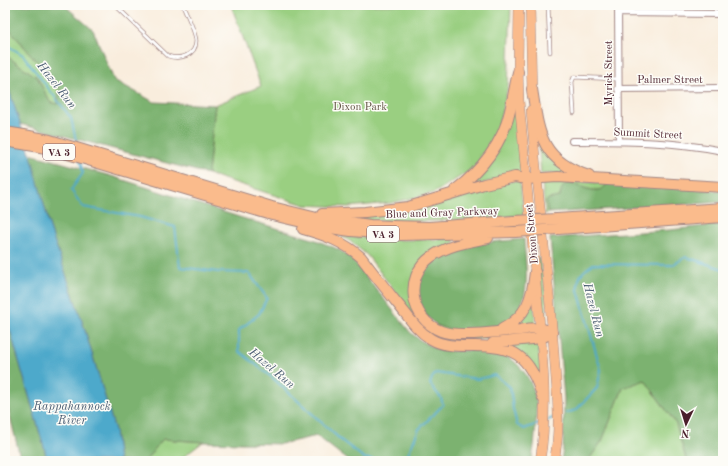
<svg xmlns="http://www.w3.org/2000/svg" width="728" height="466" viewBox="0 0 728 466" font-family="'Old Standard TT',serif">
<rect width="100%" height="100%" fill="#fdfcf7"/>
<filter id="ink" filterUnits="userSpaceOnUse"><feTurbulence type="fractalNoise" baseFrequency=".025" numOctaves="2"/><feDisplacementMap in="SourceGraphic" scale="8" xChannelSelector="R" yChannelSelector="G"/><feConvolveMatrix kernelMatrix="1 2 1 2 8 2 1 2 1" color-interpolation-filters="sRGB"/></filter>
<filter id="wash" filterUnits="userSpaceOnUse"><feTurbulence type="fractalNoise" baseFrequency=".012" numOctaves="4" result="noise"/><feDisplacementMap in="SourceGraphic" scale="16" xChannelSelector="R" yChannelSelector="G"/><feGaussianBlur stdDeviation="0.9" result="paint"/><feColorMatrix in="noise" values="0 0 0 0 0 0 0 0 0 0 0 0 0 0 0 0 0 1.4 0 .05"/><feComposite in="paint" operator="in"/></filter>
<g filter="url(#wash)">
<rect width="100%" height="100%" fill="#f9eddd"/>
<path fill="#9acf81" stroke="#727756" d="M231,5H511L508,88L496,134L474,168L434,193L391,203L348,207L305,205L208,174L215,105L261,86Z
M5,24L59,88L58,104L50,102L37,77L5,55Z
M515,103L521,174L463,188L473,180Z
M538,138L569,173L541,174Z
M518,180L520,182L524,215C467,220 410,224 353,219V216Z
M542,181L607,183C606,185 605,187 603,188C596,194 579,186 571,183L561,191L560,197L552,199L546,202L548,213L545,214Z
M340,236L403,240L454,239V243L425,325L536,333L533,334L455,341C442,339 433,335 423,328L367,255L350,241Z
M537,257H538C543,271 550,310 545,323H544Z
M533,299L536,324L517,325L527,314Z
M538,342L541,380L506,344Z
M645,380L676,424L686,459L685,461H588L602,441L623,388Z
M162,439L203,442L178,461H145Z"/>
<path fill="#7bb26f" stroke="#62684d" d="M5,5H64L93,30L114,80L154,102L215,105L208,174L20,124L5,78V55L37,77L50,102L58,104L59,88L5,24Z
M30,154L111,176L239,217L316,240L340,250L354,261L410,332C423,344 438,352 456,351C467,351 479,349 490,350C514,354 533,377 536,401C537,406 536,413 536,419C535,433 535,447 531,461H349L317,436L281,444L203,442L163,439L145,461H119L115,430L84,327L51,231Z
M571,183C579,186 596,194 603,188C605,187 606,185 607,183L723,191V202L548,213L546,202L548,199L560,197C561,189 562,184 571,183Z
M723,224V461H685L686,459L676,424L645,380L623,388L602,441L588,461H561L563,448L564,398L550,238L670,230Z
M524,239C525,261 531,289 519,309C515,315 509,320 503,324C494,329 465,332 454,330C449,330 441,327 437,325C423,317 420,302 415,289C418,282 422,269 427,264C453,243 493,242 524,239Z
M5,313L45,451L47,461H21L5,396Z"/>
<path fill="#4da9cb" stroke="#4c647b" d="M5,78L32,159L51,231L84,327L115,430L119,461H47L45,451L5,313Z"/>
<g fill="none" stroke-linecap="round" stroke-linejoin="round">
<path stroke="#4da9cb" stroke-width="2" d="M5,44L23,55L71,118L77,145
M80,161L83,173L71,190L83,207L140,217L175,227L180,267L218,272L249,273L267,298L259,314L239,330V351L275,380L342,441L364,458L382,461L402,460L407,456L419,429L443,405L441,398L430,384L432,378L436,373L478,379L495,375L510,387L513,409L517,425L524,429L540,423
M566,413L576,410L597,388L601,370L578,290C577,276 582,272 593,264L672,265L686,257L723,269
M546,421L555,417"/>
</g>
</g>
<g filter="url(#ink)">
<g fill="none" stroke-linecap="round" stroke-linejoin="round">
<defs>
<path id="service" d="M115,5L168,56C179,60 196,56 196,41C196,33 186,13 183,5
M548,5L550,52
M574,113L572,82L574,77L618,79"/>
<path id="minor" d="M618,5L619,141
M618,13L723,14
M618,89L723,88
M572,141C623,141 673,141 723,151"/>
<path id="primary" d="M519,5L518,63L519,100C525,165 531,229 537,294C542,348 549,408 540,461
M530,5L532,95
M531,110C537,191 548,271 554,352C556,388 562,426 554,461"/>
<path id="trunk" d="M532,89C539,133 540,160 589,176
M5,132L24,135L50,140L272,207L317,218L370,225L393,226L429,227L514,221
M5,141L46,148L78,157L272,215L323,227L351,231L401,235L515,232
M455,190C481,171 503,143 510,111C513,98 515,85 518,72
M322,214L365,212L408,207L484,184L515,177L526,179L558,177L723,187
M557,219L723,208
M303,229C325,235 344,242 361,257C373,273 385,288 397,303C408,316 416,330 431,339C443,346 456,346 469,346C514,345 529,354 543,398
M558,229L723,217
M488,238C468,242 448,245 431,257C403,277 410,319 441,331C460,338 498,331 520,330C526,329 534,327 541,329C545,329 549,331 552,333
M502,329C527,316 532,298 535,272
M493,343L541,338L552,333"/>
</defs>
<use href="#service" stroke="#a28684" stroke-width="4.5"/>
<use href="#minor" stroke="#a28684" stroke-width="8"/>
<use href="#primary" stroke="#a28684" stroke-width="10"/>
<use href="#trunk" stroke="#a28684" stroke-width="12"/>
<use href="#service" stroke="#fff" stroke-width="3"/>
<use href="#minor" stroke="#fff" stroke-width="6"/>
<use href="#primary" stroke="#fabb8c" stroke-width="9"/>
<use href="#trunk" stroke="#fabb8c" stroke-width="10"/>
<defs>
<path id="trunk-bridge" d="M514,221L557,219
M515,232L558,229"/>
</defs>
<use href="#trunk-bridge" stroke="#a28684" stroke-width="12" stroke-linecap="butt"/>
<use href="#trunk-bridge" stroke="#fabb8c" stroke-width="10"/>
</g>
</g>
<g text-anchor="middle" stroke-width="3" stroke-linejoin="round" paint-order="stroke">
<g fill="#fdfcf7" stroke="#806168" stroke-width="1">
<rect x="43" y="144" width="32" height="16" rx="3"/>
<rect x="367" y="226" width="32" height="16" rx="3"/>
</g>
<g font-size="10" font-weight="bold" fill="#4a1f2b">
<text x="59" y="156">VA 3</text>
<text x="383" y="238">VA 3</text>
</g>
<g font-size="11" fill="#4a1f2b" stroke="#fdfcf7">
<text transform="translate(608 73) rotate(-90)" y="4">Myrick Street</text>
<text x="670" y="83">Palmer Street</text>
<text transform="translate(648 133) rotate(3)" y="4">Summit Street</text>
<text transform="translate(442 212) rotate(-2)" y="4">Blue and Gray Parkway</text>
<text transform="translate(531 234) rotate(-95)" y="4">Dixon Street</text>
</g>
<g font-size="11" fill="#625445" stroke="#fdfcf7">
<text x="360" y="110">Dixon Park</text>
</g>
<g font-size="12" font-style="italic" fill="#4b5d73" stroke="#fdfcf7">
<text transform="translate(57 85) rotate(52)" y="4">Hazel Run</text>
<text transform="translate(594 310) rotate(76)" y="4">Hazel Run</text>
<text transform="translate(272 368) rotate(40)" y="4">Hazel Run</text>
<text x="72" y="410">Rappahannock<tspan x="72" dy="14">River</tspan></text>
</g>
</g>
<rect width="728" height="466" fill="none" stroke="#fdfcf7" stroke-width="20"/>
<g transform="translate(686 424) rotate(184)" stroke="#fdfcf7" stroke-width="3" paint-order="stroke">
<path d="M0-3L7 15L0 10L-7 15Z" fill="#4a1f2b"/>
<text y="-6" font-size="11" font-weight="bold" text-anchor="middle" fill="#4a1f2b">N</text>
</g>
</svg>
